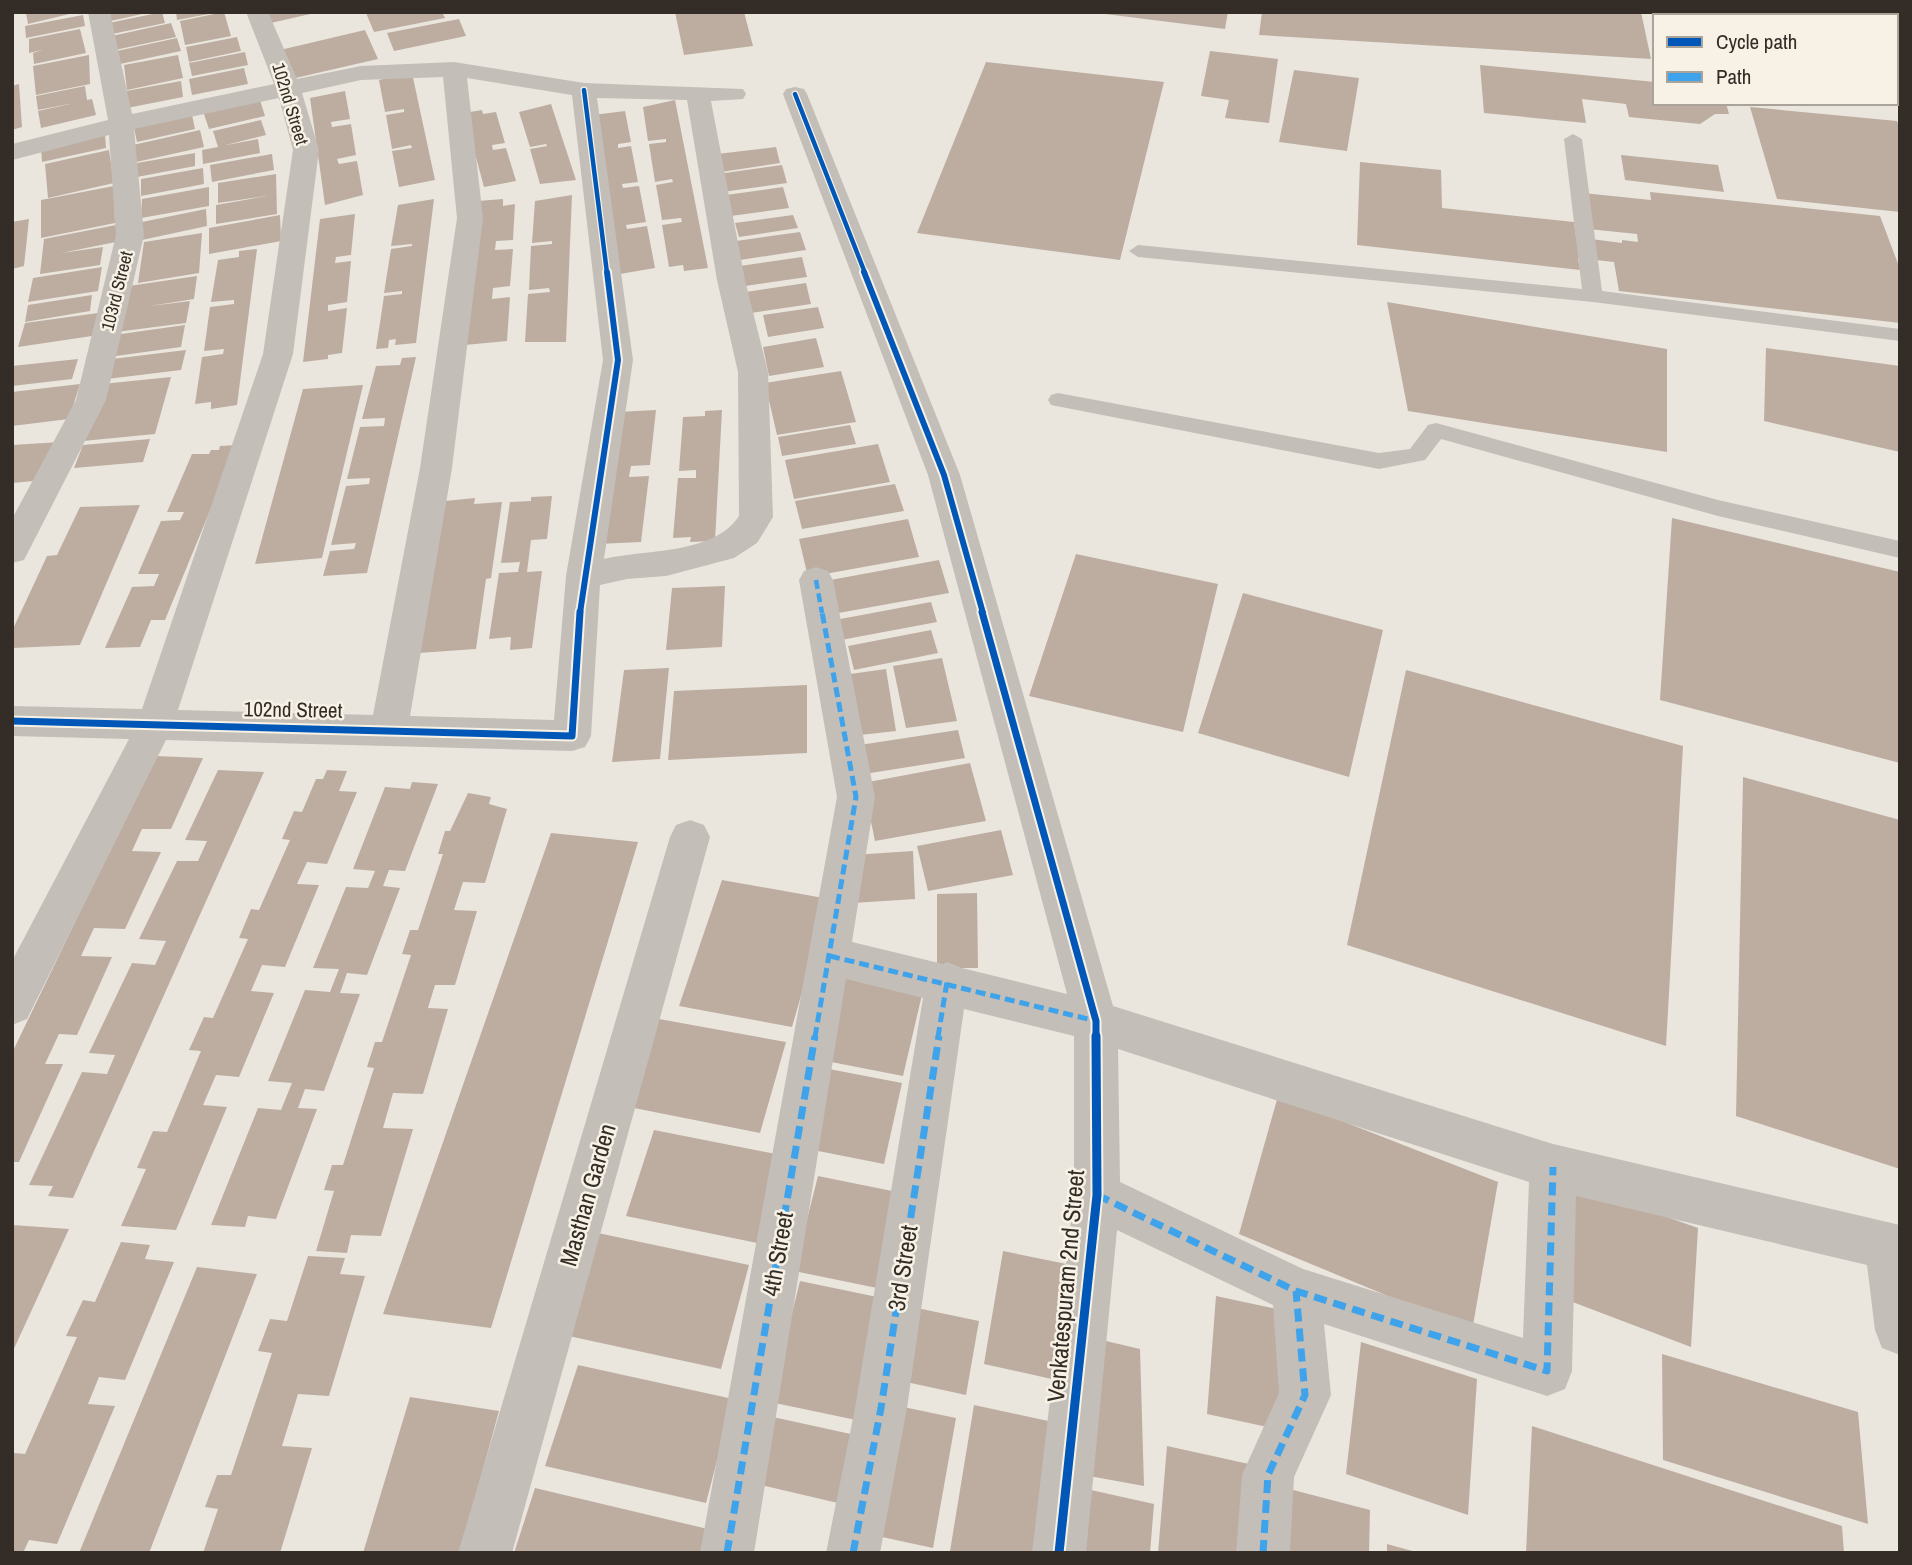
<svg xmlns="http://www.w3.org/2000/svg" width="1912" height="1565" viewBox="0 0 1912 1565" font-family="'Archivo Narrow',sans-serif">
<rect width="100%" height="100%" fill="#eae6de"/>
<path fill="#bdada1" d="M78,12L28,24L26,13L31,12Z
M104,12H147V13L106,22Z
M162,12L165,23L112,34L109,23Z
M176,12H209V14L177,20Z
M224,12L231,36L185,45L180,21Z
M263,12H315V13L266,24Z
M442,12L445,18L374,32L366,13Z
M675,12H744L753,46L684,55Z
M1089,12H1228L1225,29Z
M1262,12H1641L1651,59L1259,35Z
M1654,12H1707L1708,16H1655Z
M1717,12H1783V16H1717Z
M1804,12H1872L1890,14L1804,16Z
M83,15L85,26L26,38L25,26Z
M459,19L466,36L394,51L387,33Z
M1896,21L1900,28V90H1896Z
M171,23L176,37L115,50L112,36Z
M80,29L86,53L34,64L33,53L42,50L29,53V39Z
M365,30L378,59L291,79L280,50Z
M237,37L241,51L189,62L186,47Z
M177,38L181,51L120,64L117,51Z
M1210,51L1278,59L1269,123L1225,118L1229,100L1201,96Z
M245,52L248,65L192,76L189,63Z
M89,55L90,84L36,95L33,66Z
M178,55L183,78L127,90L124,65Z
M986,62L1164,82L1120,260L917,233Z
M1480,65L1655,82V103H1726L1729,114H1715L1700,124L1629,117L1626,104L1582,99L1586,123L1484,113Z
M244,68L248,84L192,95L189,79Z
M1294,70L1359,78L1347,151L1279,142Z
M412,73L435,180L399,187L392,151L412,148L411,145L392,149L386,115L404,112V109L385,112L379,80Z
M181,81L183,97L127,108L126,91Z
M19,84L22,127L12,130V86Z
M85,86L87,100L92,99L96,115L41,128L38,111L74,103L38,110L36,96Z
M345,91L350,119L331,122L332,127L351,124L356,155L337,159L339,164L357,161L363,195L325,205L310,98Z
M259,97L265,116L209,129L203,111Z
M675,100L708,268L684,271L683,265L669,267L662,225L682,222L681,218L662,220L656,185L673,182L672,179L655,182L649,144L666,142V139L648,141L643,107Z
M551,104L576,180L540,184L530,149L547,146L546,144L530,147L519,112Z
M1750,107L1897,121L1900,129V212L1777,199Z
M482,110L483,114L496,112L505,143L492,145L493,150L506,148L516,181L484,187L464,113Z
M625,111L631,142L618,144V148L631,146L638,182L622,184L623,188L639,186L646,222L626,225L627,229L647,226L655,268L620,274L593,115Z
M192,115L195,129L137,142L134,128Z
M261,120L266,135L226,145L258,139L260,153L203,164L202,150L218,147L213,131Z
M200,130L204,147L136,162L133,145Z
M105,134L106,148L42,162L41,147Z
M776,147L780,163L721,172L717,154Z
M109,150L114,183L48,198L45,164Z
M195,153V166L137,177V163Z
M272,154L274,170L212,182L210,165Z
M1621,155L1718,165L1724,192L1625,180Z
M1360,162L1441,170L1442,208L1574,222L1576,237L1622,243V240L1638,242L1637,234L1588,229L1583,193L1651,200L1650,192L1880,216L1900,269V323L1619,291L1614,262L1578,258L1580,270L1357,245Z
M782,165L787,183L722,192L718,174Z
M203,168L204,184L141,196V179Z
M276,174L277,214L216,224V205L267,196L218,203V183Z
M114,186L115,223L41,238V200Z
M209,187V206L141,218L142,199Z
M783,187L789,208L731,216L726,195Z
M572,195L566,342H525L528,294L550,292L549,288L529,290L531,246L552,244V241L532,243L535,201Z
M434,199L416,343L395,345L396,339L389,340L388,348L376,349L384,296L402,294V291L384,293L391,249L412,246V244L391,246L398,205Z
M503,199V206L515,204L513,240L496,241L495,250L513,249L510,286L493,288L492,299L510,297L507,341L465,345L478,201Z
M206,209L207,226L142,240V222Z
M355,214L351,255L336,257L335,263L351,261L347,302L328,305V311L347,308L342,353L328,355V359L303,362L320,219Z
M280,215L281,241L209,254V228Z
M793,215L798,228L739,237L735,223Z
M29,219L24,266L12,269V222Z
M121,224V241L61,253L103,247L100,265L40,274L44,239Z
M800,232L806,250L740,260L736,241Z
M202,233L199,273L138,283L144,242Z
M257,249L237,405L211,409V402L195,404L202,357L223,354L224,349L204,351L210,307L234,304V300L211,302L218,260L239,257V251Z
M802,257L807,277L745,286L740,266Z
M102,267L98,291L28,302L33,278Z
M197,276L194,299L150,306L190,301L186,323L116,332L122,287Z
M806,283L811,304L751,313L746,292Z
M92,295L90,311L25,322L28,305Z
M1387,302L1667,349V452L1408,411Z
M818,307L824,328L768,337L763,315Z
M98,313L92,336L18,347L25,323Z
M185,325L181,347L109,357L114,335Z
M816,338L824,367L769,376L763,347Z
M1766,348L1900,366V452L1764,421Z
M186,350L181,370L107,379L112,359Z
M416,357L367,573L323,576L330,551L354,549L356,543L331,545L346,486L369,484L370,478L347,479L360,427L384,426L385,418L362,419L376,366L400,365L402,358Z
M78,359L72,379L12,386V366Z
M841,371L856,422L777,435L765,383Z
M171,377L155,434L83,441L102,384Z
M80,384L69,419L12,426V392Z
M363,385L322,558L255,564L303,389Z
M656,410L650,465L631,466L629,477L649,476L641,542L598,544L617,412Z
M722,410L715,541L690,542L691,537L673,538L678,478H696V470L679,471L683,417L705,416V411Z
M850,425L856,444L782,456L778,437Z
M150,439L143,462L74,468L83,445Z
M61,442L44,480L12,483V445Z
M878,444L890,482L794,499L785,460Z
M237,445L165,620H151L140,647L105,648L132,587L154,586L159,574H138L161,521L180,520L184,512H167L192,454H209L211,450H219L220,446Z
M895,484L904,511L802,529L795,501Z
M552,496L547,539L531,540L527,572L542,571L532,648L510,650L511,637L489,639L499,573L518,572L520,562L501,563L510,502L531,501V497Z
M475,498L474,504L502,502L491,578L486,579L476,649L418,653L445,501Z
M140,505L80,645L12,648V631L47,556L57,555L80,507Z
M1672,518L1900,572V763L1660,700Z
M908,519L919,557L808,577L799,539Z
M1076,554L1218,584L1183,732L1029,696Z
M939,560L949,593L833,614L825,581Z
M725,586L722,647L666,650L672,588Z
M1243,593L1383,630L1349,777L1198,733Z
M931,602L937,622L841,640L835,620Z
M931,630L938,653L854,670L848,646Z
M942,658L957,721L906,728L893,666Z
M669,668L660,759L612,762L624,670Z
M886,669L896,731L851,736L843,675Z
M1406,670L1683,746L1666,1046L1347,945Z
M807,685V753L668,760L674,691Z
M958,730L965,758L858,775L853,746Z
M155,756L203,758L171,829H142L132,851L161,852L125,929L94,928L81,956L112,957L77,1035L59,1034L45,1064H63L19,1162H12V1053Z
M970,763L986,821L875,841L863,783Z
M218,770L264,772L73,1198L48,1196L53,1186L29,1185L82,1072L107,1074L115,1055L89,1053L132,963L155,965L166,941L139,939L177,861H198L207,841L185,840Z
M327,770L347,771L339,791L357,792L327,864L307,862L297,884L319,885L285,967L262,965L251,991L274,993L239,1077L216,1075L203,1105L227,1107L176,1230L121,1226L146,1169L137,1168L153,1131L167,1132L201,1051L189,1050L204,1017L213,1018L248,939L239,938L251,909L259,910L290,840L282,839L294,811L302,812L316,779H323Z
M1743,777L1900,820V1169L1736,1116Z
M412,782L438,784L405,871L389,870L383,886L400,888L367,975L347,973L340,993L360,994L324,1091L305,1089L298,1108L317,1109L276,1219L248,1216L245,1227L211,1225L258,1108L281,1110L292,1083L268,1081L305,990L330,992L339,969L313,968L346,887L368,888L375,871L353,869L385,787L410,789Z
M468,793L491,797L489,804L507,809L485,883L463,882L454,910L477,911L455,985H435L428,1008L448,1009L423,1094L393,1093L383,1128L413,1129L381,1236L351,1235L347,1253L316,1251L334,1191L324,1190L332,1165H343L374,1068L367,1067L375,1042H382L411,955L402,954L410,930H418L443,854H438L445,831H450Z
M1001,830L1013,875L928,891L917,846Z
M551,833L638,842L491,1328L383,1314Z
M913,851L915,899L853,903L852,855Z
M722,880L829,899L792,1027L679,1006Z
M977,893L978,968H937V894Z
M844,971L924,986L903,1076L821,1060Z
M659,1019L786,1042L760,1133L629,1107Z
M829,1069L902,1083L884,1164L808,1149Z
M1278,1096L1498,1182L1472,1331L1239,1234Z
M654,1130L786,1156L762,1244L626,1216Z
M818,1176L897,1192L877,1288L794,1271Z
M1574,1184L1698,1228L1691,1347L1562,1298Z
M12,1225L69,1229L12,1353Z
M598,1233L749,1265L721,1369L564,1335Z
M121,1242L150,1245L145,1259L174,1262L125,1380L99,1377L88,1404L115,1406L57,1544L29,1540L23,1553H12V1456L14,1453L25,1454L77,1337L66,1336L83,1300L95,1302Z
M1003,1251L1081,1267L1065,1382L984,1364Z
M308,1256L345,1258L340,1274L365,1276L329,1396L298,1394L282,1446L312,1448L280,1553L240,1551L239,1553H203L218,1509L205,1507L217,1475H231L272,1353L258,1351L270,1319L287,1321Z
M197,1267L257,1274L149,1553H79Z
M800,1281L887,1299L861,1421L770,1402Z
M1216,1296L1286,1311L1281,1430L1207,1414Z
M912,1307L979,1321L966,1395L897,1380Z
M1089,1337L1140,1349L1144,1486L1078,1474Z
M1361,1342L1477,1379L1468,1515L1346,1474Z
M1662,1354L1858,1412L1868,1524L1663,1460Z
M578,1365L733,1399L706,1503L545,1466Z
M410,1397L499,1411L460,1553H363Z
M894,1405L956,1418L933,1548L868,1534Z
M974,1405L1062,1424L1052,1553L950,1551Z
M773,1417L869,1438L855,1507L757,1484Z
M1532,1426L1842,1526L1844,1553H1526Z
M1167,1446L1249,1464L1244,1553H1158Z
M1274,1485L1370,1510L1369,1553H1269Z
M535,1488L712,1530L706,1553H514Z
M1082,1488L1154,1504L1150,1553H1073Z
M1387,1544L1416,1552V1553H1387Z"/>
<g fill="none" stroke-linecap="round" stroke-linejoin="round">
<path fill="#c3beb7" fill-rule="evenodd" d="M1896,90H1900V100H1896Z
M1573,134L1582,139L1602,291L1900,329V341L1593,302L1138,257L1129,251L1138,245L1582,289L1564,139Z
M1058,393L1379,453L1410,449L1428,425L1436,423L1718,500L1900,541V558L1718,516L1441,439L1425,460L1379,469L1051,405L1048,400L1051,395Z"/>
<path fill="#c3beb7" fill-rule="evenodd" d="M88,12H110L132,114L274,84L246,12H268L297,79L361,66L454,62L584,83L743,89L746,94L743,99L711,101L745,280L768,372L773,517L757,543L734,558L666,576L627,579L600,585L591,736L585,747L572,751L166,740L27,1019L12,1025V961L129,739L12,736V706L142,709L263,354L293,150L279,98L134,129L144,235L106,400L24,560L12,563V519L76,400L116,235L109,135L12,160V144L108,120ZM443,77L457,218L420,468L373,715L178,710L293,354L319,150L302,93L361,80ZM467,78L572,95L603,360L566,576L554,720L410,716L452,468L483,218ZM597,98L687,100L717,280L738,372L739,516C714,555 645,549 604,559L633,360Z
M795,87L804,89L807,94L960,475L1113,1006L1553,1144L1900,1225V1355L1882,1348L1875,1330L1867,1265L1576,1196L1572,1371L1565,1389L1547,1396L1324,1324L1331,1395L1294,1477L1290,1553H1236L1242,1475L1279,1393L1273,1305L1117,1230L1086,1553H1032L1074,1195V1036L964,1009L907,1408L880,1553H826L855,1408L923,998L846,979L754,1553H700L837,797L799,580L804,571L816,567L828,571L833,580L875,797L852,942L943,964L947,962L962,968L1067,994L928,475L783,94L786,89ZM1118,1049L1529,1182L1523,1338L1303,1269L1120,1182Z
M690,820L704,825L710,837L512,1553H458L670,837L676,825Z"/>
<path stroke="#3ea3eb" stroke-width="4.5" stroke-dasharray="9 4.5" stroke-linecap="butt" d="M816,580L822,613"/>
<path stroke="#3ea3eb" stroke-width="5" stroke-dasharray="10 5" stroke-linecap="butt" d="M830,956L1096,1021
M815,1037L856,797L822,612
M938,1037L947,982"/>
<path stroke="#3ea3eb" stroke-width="7" stroke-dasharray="13 7" stroke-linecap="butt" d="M1097,1195L1296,1291L1547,1371L1553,1167
M727,1553L815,1036
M853,1553L881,1408L939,1036
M1263,1553L1268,1475L1305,1395L1296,1291"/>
<defs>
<path id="cycleway-far3" d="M584,90L607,273
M795,94L865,273"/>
<path id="cycleway-far2" d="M864,272L944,475L983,613
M580,613L618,360L607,272"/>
<path id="cycleway-far1" d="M982,612L1096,1021V1037
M12,721L572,736L580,612"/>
<path id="cycleway" d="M1059,1553L1097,1195L1096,1036"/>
</defs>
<use href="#cycleway-far3" stroke="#f7f2e5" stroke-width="7"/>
<use href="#cycleway-far2" stroke="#f7f2e5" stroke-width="10"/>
<use href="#cycleway-far1" stroke="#f7f2e5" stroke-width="11"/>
<use href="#cycleway" stroke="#f7f2e5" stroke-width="13"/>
<use href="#cycleway-far3" stroke="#0057b8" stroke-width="4.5"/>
<use href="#cycleway-far2" stroke="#0057b8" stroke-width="6"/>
<use href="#cycleway-far1" stroke="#0057b8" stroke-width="7"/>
<use href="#cycleway" stroke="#0057b8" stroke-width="9"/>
</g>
<g text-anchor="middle" stroke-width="5" stroke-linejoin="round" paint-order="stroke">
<g font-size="18" fill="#332c27" stroke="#f7f2e5">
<text transform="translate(290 104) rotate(73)" y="6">102nd Street</text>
<text transform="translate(117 291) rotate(-76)" y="6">103rd Street</text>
</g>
<g font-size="21" fill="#332c27" stroke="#f7f2e5">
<text transform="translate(293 710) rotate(1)" y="7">102nd Street</text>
</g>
<g font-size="24" fill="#332c27" stroke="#f7f2e5">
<text transform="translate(588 1195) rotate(-74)" y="8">Masthan Garden</text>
<text transform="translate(778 1254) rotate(-80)" y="8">4th Street</text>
<text transform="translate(903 1268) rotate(-81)" y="8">3rd Street</text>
<text transform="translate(1066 1286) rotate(-85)" y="8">Venkatespuram 2nd Street</text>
</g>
</g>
<rect width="1912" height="1565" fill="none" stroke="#332c27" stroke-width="28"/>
<rect x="1653" y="14" width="245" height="91" fill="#f7f2e5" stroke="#a9a399" stroke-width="2"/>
<rect x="1667" y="37" width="35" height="10" fill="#0057b8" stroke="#a9a399" stroke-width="2"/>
<text x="1716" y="49" font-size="21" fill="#332c27">Cycle path</text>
<rect x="1667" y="72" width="35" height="10" fill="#3ea3eb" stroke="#a9a399" stroke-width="2"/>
<text x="1716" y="84" font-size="21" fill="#332c27">Path</text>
</svg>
